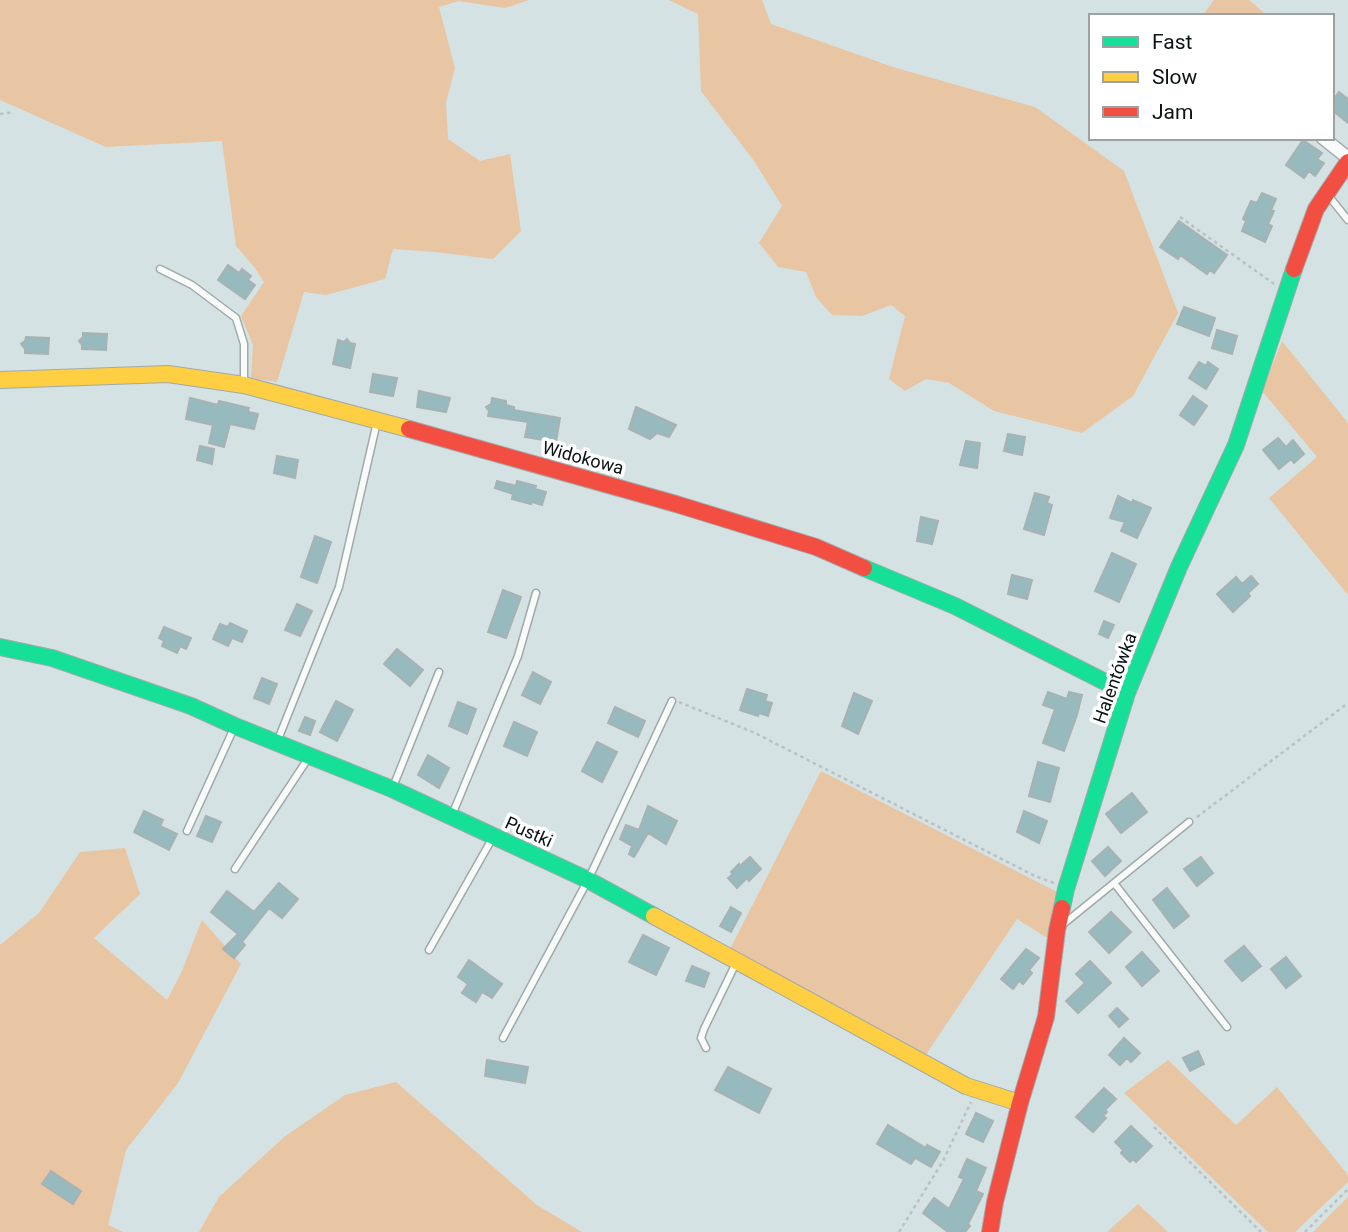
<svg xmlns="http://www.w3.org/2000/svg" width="1348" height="1232" viewBox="0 0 1348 1232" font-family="Roboto,sans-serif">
<rect width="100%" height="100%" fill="#d5e2e3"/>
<path fill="#e8c5a3" d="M0,0H529L505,8L458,1L439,7L455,68L446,103L448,139L480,161L510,154L521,231L493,259L435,252L393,249L385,279L326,295L304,292L277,382L251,378L253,345L241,316L264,282L255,268L236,246L222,141L106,147L0,100Z
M669,0H762L771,24L896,68L1035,107L1124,171L1178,313L1133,396L1082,433L994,411L949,383L926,379L905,391L889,379L905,316L891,305L862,316L832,315L816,297L806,272L778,267L759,243L782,206L754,161L701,91L698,14Z
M1214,0H1249L1268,16H1202Z
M1282,341L1348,423V595L1269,498L1317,457L1262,391Z
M821,771L1057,892L1049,939L1017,919L925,1056L730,949Z
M125,848L140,894L94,938L167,1000L182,971L202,920L241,964L178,1083L126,1150L108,1225L123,1232H0V945L39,913L80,852Z
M1168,1060L1236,1125L1277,1087L1348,1175V1182L1295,1232H1268L1124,1093Z
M396,1082L537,1205L582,1232H199L219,1197L284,1137L345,1095Z
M1348,1197V1232H1313Z
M1138,1204L1168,1232H1107Z"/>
<path fill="#96babd" stroke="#a8b2b3" stroke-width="2" d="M1339,92L1348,99V123L1332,110V102Z
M1303,140L1322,153L1317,159L1324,163L1315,176L1309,171L1304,178L1286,165Z
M1262,193L1276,199L1271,210L1274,211L1268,224L1272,226L1265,242L1242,231L1246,221L1243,219L1251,201L1257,203Z
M1179,221L1227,255L1214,273L1210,270L1207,274L1180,255L1178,259L1160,247Z
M228,265L239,273L242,269L251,276L248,280L255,285L245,299L218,280Z
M1184,307L1215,318L1209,336L1177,324Z
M1217,330L1237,336L1232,354L1212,348Z
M83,333L107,334L106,350L82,349V345L79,341L83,337Z
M26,337L49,338L48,354L25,353V349L21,344L25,341Z
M347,339L350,343L355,344L350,368L333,364L338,340L344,342Z
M1199,362L1206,366L1208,362L1218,369L1206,389L1189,378Z
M373,374L397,378L393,396L370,392Z
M419,391L450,398L446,412L417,407Z
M1193,396L1207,406L1194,425L1180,415Z
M190,398L218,405L219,401L249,408L248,412L258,414L254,429L230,424L224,447L209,443L213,425L186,419Z
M492,398L506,401V405L514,407V410L560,418L556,442L525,437L528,422L488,416L489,411L486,407L491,404Z
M636,407L676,425L669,437L657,433L650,439L629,429Z
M1008,434L1025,437L1022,455L1004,451Z
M1278,438L1286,447L1293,440L1304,454L1294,463L1291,459L1279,469L1263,450Z
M966,441L980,443L977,468L960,465Z
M200,446L214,449L212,464L197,460Z
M277,456L298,460L295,478L274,473Z
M497,481L516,486L517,481L536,486L535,489L546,492L542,505L532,502L531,504L512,499L513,494L495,488Z
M1035,493L1049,497L1047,503L1052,505L1044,535L1024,529Z
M1118,496L1132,503L1133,500L1151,508L1137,538L1121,531L1125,522L1110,518Z
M921,517L938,521L932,544L917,541Z
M315,536L331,542L317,583L301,577Z
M1112,553L1136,564L1119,602L1095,591Z
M1012,575L1032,580L1027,599L1008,594Z
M1251,576L1258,584L1248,593L1250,596L1233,612L1217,594L1236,577L1242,584Z
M503,590L521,597L506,638L488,632Z
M297,604L312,611L300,636L285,630Z
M1104,621L1114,625L1108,638L1099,634Z
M230,623L247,631L242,642L232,638L228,646L213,639L220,624L228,627Z
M164,627L191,638L186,649L180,646L177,653L162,646L164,641L159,638Z
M397,649L423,670L410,686L384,664Z
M533,672L551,682L540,704L522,695Z
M262,678L277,684L269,704L254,698Z
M747,689L767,695L765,701L772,703L768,716L759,713L758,716L740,710Z
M1048,692L1067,699L1069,692L1082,695L1077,715L1064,751L1043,743L1055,709L1043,705Z
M854,693L872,701L858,734L842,726Z
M336,701L353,710L337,741L320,732Z
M458,702L476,709L467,734L449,726Z
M615,707L645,721L638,737L608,723Z
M305,717L315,721L310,735L299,731Z
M514,722L537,732L527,756L504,746Z
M597,742L617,752L602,782L582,771Z
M428,755L449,768L439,788L418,775Z
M1038,762L1059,768L1050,802L1029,796Z
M1132,793L1147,812L1121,833L1106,814Z
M648,806L677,821L666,844L648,833L634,857L629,854L632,846L620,839L626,825L639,830Z
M144,811L163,820L160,826L177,834L169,850L134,832Z
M1024,811L1047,821L1039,843L1017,832Z
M206,816L221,822L212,842L197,836Z
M1108,847L1121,861L1105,876L1092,861Z
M750,857L761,869L749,881L747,878L737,888L728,878L733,874L731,872L739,864L740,866Z
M1201,857L1213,873L1197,886L1184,869Z
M279,883L298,899L282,918L269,908L242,942L245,945L234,958L223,949L238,934L211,912L227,891L254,912Z
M1167,888L1189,916L1174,928L1153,900Z
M731,907L741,913L731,932L720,926Z
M1111,912L1131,932L1109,953L1089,932Z
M643,935L669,948L656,975L629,962Z
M1244,946L1261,966L1242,981L1225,961Z
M1026,949L1039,958L1029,970L1032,973L1023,984L1019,981L1013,989L1001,979Z
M1142,952L1159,971L1142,986L1126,967Z
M1286,957L1301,976L1286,988L1271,969Z
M469,960L502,984L492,998L482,992L476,1002L462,993L468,984L458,977Z
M1090,961L1111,983L1078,1013L1066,1001L1085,983L1076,974Z
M692,966L709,973L704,987L686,981Z
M1117,1008L1128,1019L1119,1027L1109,1016Z
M1124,1038L1140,1053L1131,1062L1127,1058L1120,1065L1109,1055Z
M1198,1051L1204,1064L1190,1071L1183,1058Z
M487,1060L528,1067L525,1083L485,1076Z
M728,1067L771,1089L759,1113L715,1090Z
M1104,1088L1116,1099L1105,1110L1107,1112L1103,1116L1106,1118L1093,1132L1076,1117Z
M976,1113L993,1121L983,1142L966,1134Z
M888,1125L926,1148L927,1145L940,1152L931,1167L915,1158L911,1164L877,1144Z
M1131,1126L1152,1146L1136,1162L1133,1159L1130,1162L1121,1153L1123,1150L1115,1142Z
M967,1159L986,1168L976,1191L983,1194L968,1224L970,1226L965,1232H948L923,1213L934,1198L949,1209L964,1179L959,1177Z
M51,1171L81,1191L73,1204L42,1184Z"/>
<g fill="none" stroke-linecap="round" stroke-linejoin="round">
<defs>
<path id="lane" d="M1327,194L1348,220
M160,269L192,285L236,318L244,344V383
M277,742L339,587L377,422
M393,787L439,672
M452,815L518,656L536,593
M187,831L234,728
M235,869L309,757
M1114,883L1227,1027
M1061,926L1189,822
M429,950L492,839
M503,1038L588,880L672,701
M706,1048L701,1038L704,1029L736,963"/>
<path id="street" d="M1323,138L1348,158"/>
<path id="fast" d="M864,568L955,606L1127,693
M0,647L52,658L191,706L235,726L392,789L588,880L654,916
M1062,908L1066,889L1127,693L1179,567L1236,445L1294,269"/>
<path id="slow" d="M0,380L168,374L244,385L409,429
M654,916L966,1086L1020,1103"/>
<path id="jam" d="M1294,269L1316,209L1348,162
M409,429L676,504L816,547L864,568
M990,1232L995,1202L1020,1103L1046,1017L1057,930L1062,908"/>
</defs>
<use href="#lane" stroke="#a0a9aa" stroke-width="9"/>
<use href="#street" stroke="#a0a9aa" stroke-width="15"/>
<use href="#fast" stroke="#a0a9aa" stroke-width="18"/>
<use href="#slow" stroke="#a0a9aa" stroke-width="18"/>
<use href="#jam" stroke="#a0a9aa" stroke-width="18"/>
<path stroke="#bcc0c0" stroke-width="2.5" stroke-dasharray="3.5 3.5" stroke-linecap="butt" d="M0,114L13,112
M1180,217L1274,284
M679,702L755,733L1035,876L1054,883
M1197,817L1348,703
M1154,1127L1261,1232
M899,1232L943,1161L971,1102
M1305,1232L1348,1189"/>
<use href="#lane" stroke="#f9fbfb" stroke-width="6"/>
<use href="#street" stroke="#f9fbfb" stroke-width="12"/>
<use href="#fast" stroke="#16e098" stroke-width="16"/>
<use href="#slow" stroke="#ffcf43" stroke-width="16"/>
<use href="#jam" stroke="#f24e42" stroke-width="16"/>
</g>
<g text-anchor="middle" stroke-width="7" stroke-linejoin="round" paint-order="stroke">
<g font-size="18" fill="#0b1314" stroke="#fff">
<text transform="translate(583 458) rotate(15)" y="6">Widokowa</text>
<text transform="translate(1115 678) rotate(-70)" y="6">Halentówka</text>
<text transform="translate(529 832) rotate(24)" y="6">Pustki</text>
</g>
</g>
<rect x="1089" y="14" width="245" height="126" fill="#ffffff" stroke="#9da1a1" stroke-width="2"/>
<rect x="1103" y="37" width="35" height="10" fill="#16e098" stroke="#9da1a1" stroke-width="2"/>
<text x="1152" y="49" font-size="21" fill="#0b1314">Fast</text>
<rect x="1103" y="72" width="35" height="10" fill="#ffcf43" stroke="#9da1a1" stroke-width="2"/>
<text x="1152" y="84" font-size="21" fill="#0b1314">Slow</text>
<rect x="1103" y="107" width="35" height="10" fill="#f24e42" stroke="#9da1a1" stroke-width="2"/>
<text x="1152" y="119" font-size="21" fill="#0b1314">Jam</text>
</svg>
